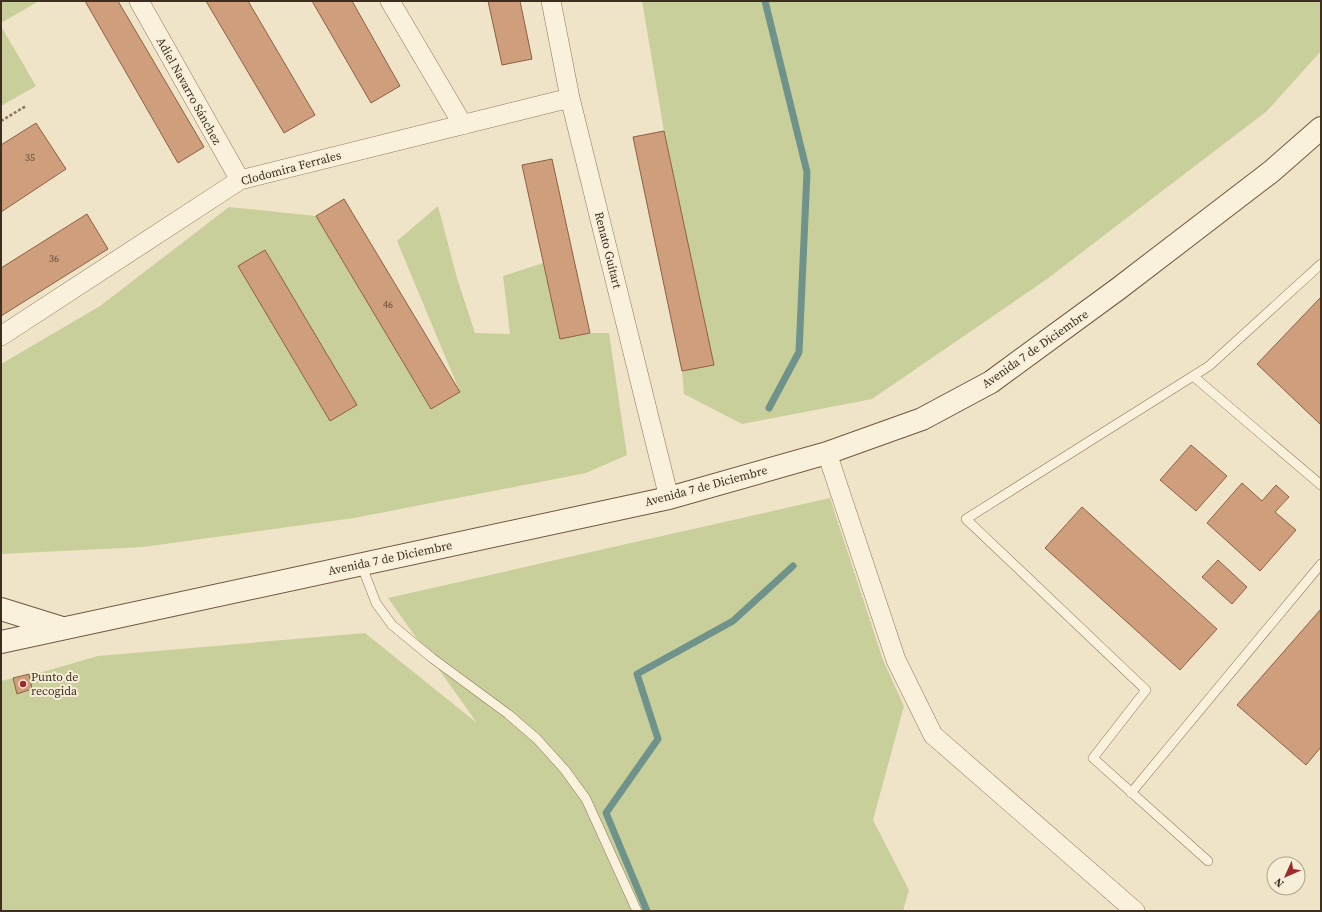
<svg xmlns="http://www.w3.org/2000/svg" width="1322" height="912" viewBox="0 0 1322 912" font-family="'Source Serif 4',serif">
<rect width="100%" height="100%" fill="#f0e4c8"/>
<path fill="#c9cf9b" d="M1,1H39L1,23Z
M642,1H1321V51L1267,111L1047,279L872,399L742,424L684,394L682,371L714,364L664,131Z
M1,26L36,86L1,106Z
M438,206L457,278L475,333L510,334L503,276L543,263L560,339L590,333H609L627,455L586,473L354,518L143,547L1,554V364L100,306L229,207L316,216L460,392L397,241Z
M830,498L883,660L904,706L873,820L909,890L903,911H1V681L13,678L17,694L32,689L29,674L39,673L98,656L365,633L477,723L388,598Z"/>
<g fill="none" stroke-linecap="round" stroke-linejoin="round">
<path stroke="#6f938a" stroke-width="7" d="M765,1L807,172L799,352L769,408
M647,911L606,813L658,739L637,674L733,621L793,566"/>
</g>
<path fill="#cf9f7d" stroke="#8d5f41" d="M85,1H118L204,147L178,163Z
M206,1H248L315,115L284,133Z
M312,1H352L400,86L371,103Z
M488,1H520L532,59L502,65Z
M36,123L66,169L1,212V145Z
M664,131L714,365L682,371L633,137Z
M552,159L590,333L560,339L522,165Z
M344,199L460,392L431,409L316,216Z
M87,214L108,249L1,316V268Z
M265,250L357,405L330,421L238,266Z
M1321,297V425L1257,364Z
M1191,445L1227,476L1196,511L1160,480Z
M1242,483L1262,501L1276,485L1289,497L1275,512L1296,530L1260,571L1207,523Z
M1082,507L1217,629L1180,670L1045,548Z
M1218,560L1247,587L1232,604L1202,577Z
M1321,609V747L1306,765L1237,705Z
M29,674L32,689L17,694L13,678Z"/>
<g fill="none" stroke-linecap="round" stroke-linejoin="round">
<defs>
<path id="service" d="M1193,376L1321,485
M361,564L376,603L392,625L432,658L508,714L537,739L565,770L586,799L637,911
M1131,793L1321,564
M1208,861L1093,758L1146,690L966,519L1209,366L1321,264"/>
<path id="minor" d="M139,1L240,180
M390,1L463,125
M551,1L570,98L669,498
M1,336L240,180L570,98
M827,453L896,660L933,735L1135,911"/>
<path id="secondary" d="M1,609L62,628
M1,642L669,498L827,453L922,419L991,382L1118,289L1272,171L1321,128"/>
</defs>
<use href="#service" stroke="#8d765c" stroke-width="10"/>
<use href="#minor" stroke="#8d765c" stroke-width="20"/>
<use href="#secondary" stroke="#6f573f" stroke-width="24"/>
<path stroke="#8d765c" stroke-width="2.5" stroke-dasharray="3 2" stroke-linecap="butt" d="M1,121L26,106"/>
<use href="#service" stroke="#faf1dc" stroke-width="9"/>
<use href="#minor" stroke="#faf1dc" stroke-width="19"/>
<use href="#secondary" stroke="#faf1dc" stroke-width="22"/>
</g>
<circle fill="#9e2a2b" stroke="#f7eed8" stroke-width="1.5" cx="23" cy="684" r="4"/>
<g text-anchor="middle" stroke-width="4" stroke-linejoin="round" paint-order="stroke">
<g font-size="10" fill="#624a37">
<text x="30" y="161">35</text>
<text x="54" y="262">36</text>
<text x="388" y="308">46</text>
</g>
<g font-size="12" fill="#3d2e20" stroke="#f7eed8">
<text transform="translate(189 91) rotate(61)" y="4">Adiel Navarro Sánchez</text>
<text transform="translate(291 168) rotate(-15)" y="4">Clodomira Ferrales</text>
<text transform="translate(608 250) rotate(76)" y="4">Renato Guitart</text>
<text transform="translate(1035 349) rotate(-35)" y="4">Avenida 7 de Diciembre</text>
<text transform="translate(706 486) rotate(-15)" y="4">Avenida 7 de Diciembre</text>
<text transform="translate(390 558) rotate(-12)" y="4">Avenida 7 de Diciembre</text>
</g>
<g font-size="12" fill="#3d2e20" stroke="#f7eed8" text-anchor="start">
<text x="31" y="681">Punto de<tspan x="31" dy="14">recogida</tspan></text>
</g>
</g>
<rect width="1322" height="912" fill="none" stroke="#3d2e20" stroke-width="4"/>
<g transform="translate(1286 876) rotate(225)"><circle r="19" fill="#f7eed8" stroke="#ada18e"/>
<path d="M0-3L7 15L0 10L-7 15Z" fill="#9e2a2b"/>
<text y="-6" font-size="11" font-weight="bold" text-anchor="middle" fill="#3d2e20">N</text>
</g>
</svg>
